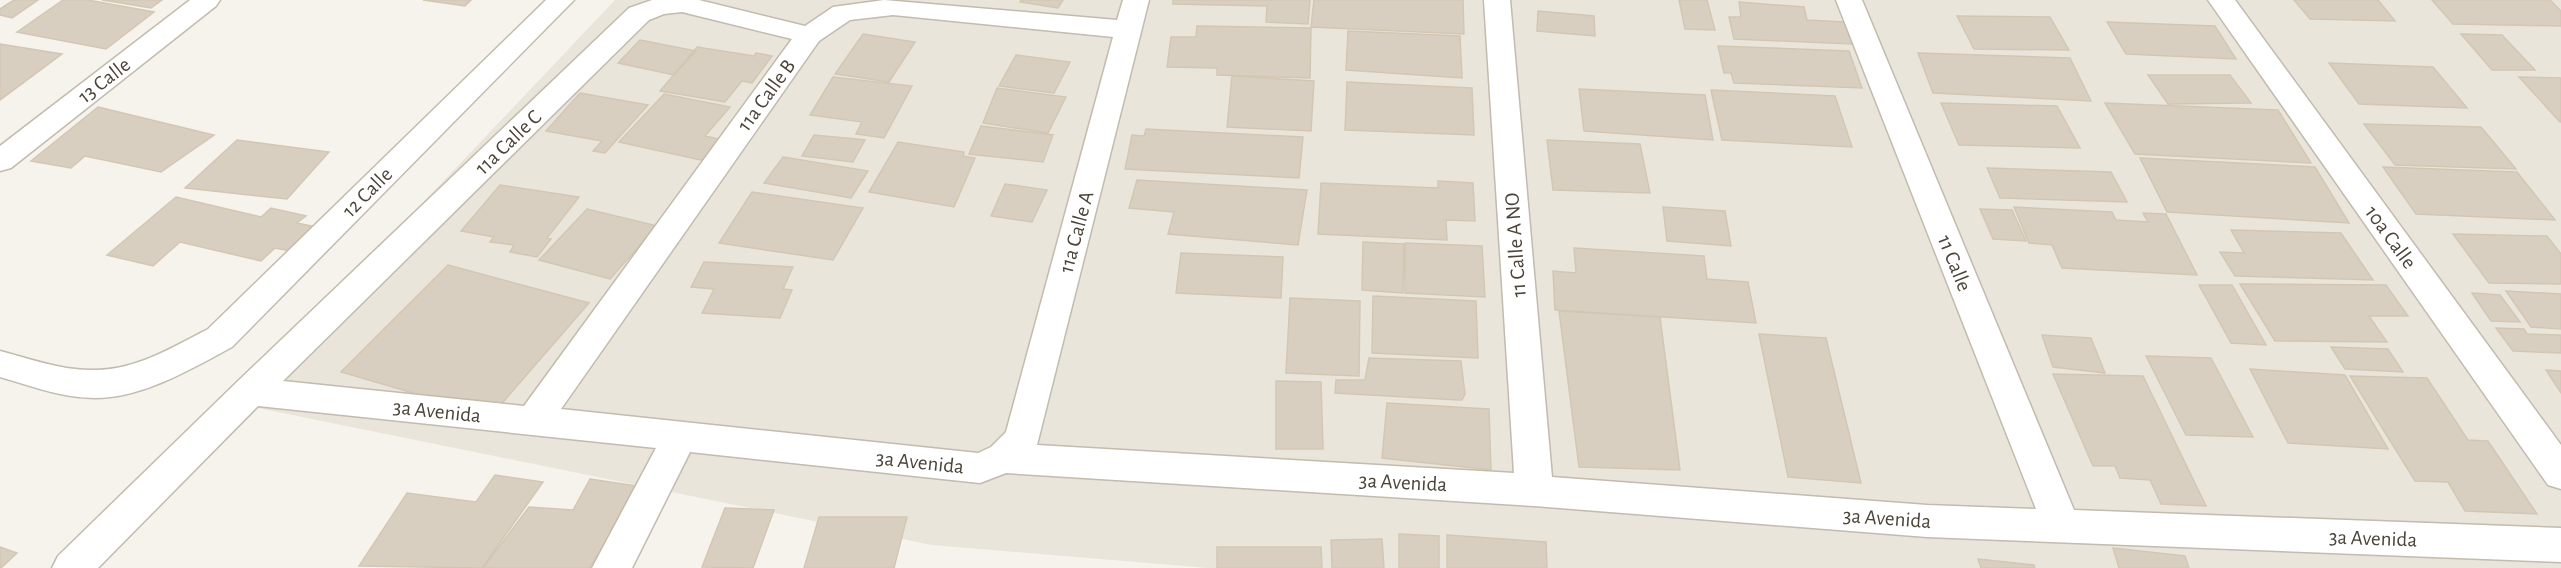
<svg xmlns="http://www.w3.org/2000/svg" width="2561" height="568" viewBox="0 0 2561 568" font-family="'Alegreya Sans',sans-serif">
<rect width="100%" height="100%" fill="#f6f3ec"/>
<path fill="#eae5da" d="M615,0H2561V568H1208L932,545L233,403Z"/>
<path fill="#d8cfc1" stroke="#d3c7b4" stroke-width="1.5" d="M14,0H38L12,18L0,15V9Z
M63,0H88L154,12L106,49L17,32Z
M102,0H162L151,8Z
M423,0H471L465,6Z
M1021,0H1063L1058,8L1020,2Z
M1173,0H1310L1308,24L1266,22L1267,6L1173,4Z
M1314,0H1463L1464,34L1311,27Z
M1679,0H1707L1715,30L1685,29Z
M2294,0H2378L2395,21L2310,19Z
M2432,0H2550L2561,11V26L2453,24Z
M1739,2L1804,7L1807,20L1845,22L1852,44L1734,39L1729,17H1741Z
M1538,11L1594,16L1595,36L1537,31Z
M1957,16L2050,17L2069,50L1974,49Z
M2107,22L2215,26L2236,59L2126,54Z
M1197,26L1311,28L1310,78L1217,75V68L1167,67L1171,37H1196Z
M1348,31L1460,36L1462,78L1346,70Z
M863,34L915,42L889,82L835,74Z
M2461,34L2502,35L2535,70H2492Z
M640,40L696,51L674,75L618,63Z
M0,44L62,54L0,100Z
M1718,46L1849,51L1862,88L1734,83L1731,73H1724Z
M697,47L754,56L756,53L772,56L752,83L742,81L725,102L660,91Z
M1918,53L2070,58L2091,101L1933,93Z
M1016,55L1070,62L1054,93L999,86Z
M2329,63L2433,67L2467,108L2359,104Z
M2148,75H2230L2251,103L2168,104Z
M1232,76L1314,81L1311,131L1227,127Z
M833,77L912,86L884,138L856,134L862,122L810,115Z
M2519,77L2561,78V122H2560Z
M1347,82L1472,88L1474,135L1345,130Z
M997,88L1066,97L1048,133L983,123Z
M1579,89L1705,95L1713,140L1584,131Z
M1711,90L1835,96L1852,147L1722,140Z
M580,93L648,105L605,153L593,151L602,141L546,131Z
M664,94L730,107L705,136L723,140L705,161L619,142Z
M1941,103L2057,106L2080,148L1959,145Z
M2105,103L2278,110L2311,163L2135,154Z
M98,107L214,135L161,172L85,156L71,168L31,161Z
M2364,124L2481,127L2516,169L2395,165Z
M981,126L1053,135L1043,162L969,154Z
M1146,129L1303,137L1299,178L1125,169L1132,135L1144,136Z
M814,135L865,140L853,162L802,156Z
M237,140L329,152L287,199L185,188Z
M1547,140L1640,144L1650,193L1553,190Z
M898,142L964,152L963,156L975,158L954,207L869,192Z
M783,157L868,171L851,198L764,183Z
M2140,158L2315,167L2349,223L2167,212Z
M2383,167L2517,172L2555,220L2416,214Z
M1987,168L2111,172L2127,202L2000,198Z
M1137,180L1307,190L1298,245L1168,234L1174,212L1129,208Z
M1438,181L1473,183L1475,221L1446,220L1447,240L1318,234L1321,183L1438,188Z
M1005,184L1047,190L1032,222L991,216Z
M500,185L579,197L547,238L551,239L537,257L510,252L514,245L490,242L494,237L461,231Z
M752,192L863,208L833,260L719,243Z
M176,197L261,217L271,208L306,216L297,223L321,228L295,252L275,248L261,261L180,242L153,266L107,255Z
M1663,207L1725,211L1731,246L1667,241Z
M2014,207L2112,212L2116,220L2148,222L2143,213L2166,214L2197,275L2062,268L2052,245L2029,243Z
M587,209L657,226L610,279L539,260Z
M1980,209L2012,210L2026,241L1993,239Z
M2231,230L2341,233L2373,280L2235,276L2220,252L2244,253Z
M2453,234L2547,236L2561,254V284L2489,283Z
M1363,242L1404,244L1403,293L1362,290Z
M1405,243L1482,246L1485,297L1405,293Z
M1574,248L1704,256L1707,279L1748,282L1756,323L1555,310L1553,271L1576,273Z
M1181,253L1283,257L1281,298L1176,293Z
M704,262L793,267L783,289L792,290L780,318L702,313L714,289L691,287Z
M448,265L589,303L491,416L341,372Z
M2240,284L2386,285L2408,316H2369L2387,342L2275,341Z
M2199,285H2232L2266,345L2231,343Z
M2506,291L2561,294V329L2531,327Z
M2472,293L2500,295L2520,322L2491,321Z
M1373,296L1476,301L1478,358L1372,353Z
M1290,298L1360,301L1359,376L1286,373Z
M1559,311L1660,317L1680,470L1579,467Z
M2496,328L2524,329L2527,334L2561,335V353L2513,351Z
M1759,334L1826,338L1861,483L1788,477Z
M2042,335L2091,338L2105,373L2053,367Z
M2331,347L2388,349L2403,372L2345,369Z
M2146,356L2211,358L2253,437L2186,435Z
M1369,358L1461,361L1465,394L1462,400H1458L1335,393L1336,380H1365Z
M2250,369L2345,375L2388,449L2288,443Z
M2546,370L2561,371V393Z
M2053,374L2143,376L2206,506L2161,504L2150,480L2120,478L2115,466H2093Z
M2350,376L2427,378L2468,440L2488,441L2537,514L2465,511L2448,482L2415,481Z
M1276,381L1321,382L1323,449H1276Z
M1387,403L1489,409L1491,470L1382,458Z
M495,475L543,482L482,568L359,566L407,493L476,502Z
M590,479L644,487L589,568H483L529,507L573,510Z
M725,508L774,510L753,568L702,567Z
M819,517H907L894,568H804Z
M1399,534L1439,536V568H1399Z
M1447,535L1546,542L1547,568H1447Z
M1382,539L1384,568H1332L1331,540Z
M0,547L17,553L1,568H0Z
M1217,547H1321L1322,568H1217Z
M2113,548L2185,556L2189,568H2119Z
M1978,559L2034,565L2035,568H1981Z"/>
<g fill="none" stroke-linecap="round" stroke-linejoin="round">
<defs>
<path id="street" d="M190,0H220L216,6L11,168L0,171V146Z
M546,0H574L232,347C191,369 143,398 95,398C62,398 31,386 0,377V351C31,359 63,371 95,370C136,370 173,347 208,329Z
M652,0H699L805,26L833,7L884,0L1117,20L1123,0H1149L1037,445L1514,473L1484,0H1510L1552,477L1927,505L2036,509L1836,0H1862L2074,510L2561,528V562L1927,537L1534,506L1006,473L980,483L690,452L632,568H592L656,448L258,406L98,568H52L58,556L238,381L629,8ZM682,12L792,39L524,406L283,381L649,20L664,14ZM893,15L1113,37L1006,432L991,447L978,453L561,409L819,41L850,20Z
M2208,0H2235L2561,445V489L2548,485Z"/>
</defs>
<use href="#street" stroke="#c2bbae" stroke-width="3"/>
<use href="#street" fill="#fff" fill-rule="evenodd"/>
</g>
<g text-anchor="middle" stroke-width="5" stroke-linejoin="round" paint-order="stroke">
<g font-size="21" fill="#4b4439" stroke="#fff">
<text transform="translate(104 80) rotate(-38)" y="7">13 Calle</text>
<text transform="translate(766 95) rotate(-54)" y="7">11a Calle B</text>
<text transform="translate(508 142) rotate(-44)" y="7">11a Calle C</text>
<text transform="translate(367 192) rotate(-45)" y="7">12 Calle</text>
<text transform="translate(1076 232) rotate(-75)" y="7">11a Calle A</text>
<text transform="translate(2391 237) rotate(54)" y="7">10a Calle</text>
<text transform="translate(1515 245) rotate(-94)" y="7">11 Calle A NO</text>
<text transform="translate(1955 263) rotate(68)" y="7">11 Calle</text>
<text transform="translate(437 411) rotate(6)" y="7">3a Avenida</text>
<text transform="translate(920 462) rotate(6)" y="7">3a Avenida</text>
<text transform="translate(1403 482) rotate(3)" y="7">3a Avenida</text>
<text transform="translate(1887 518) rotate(4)" y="7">3a Avenida</text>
<text transform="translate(2373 538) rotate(2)" y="7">3a Avenida</text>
</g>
</g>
</svg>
